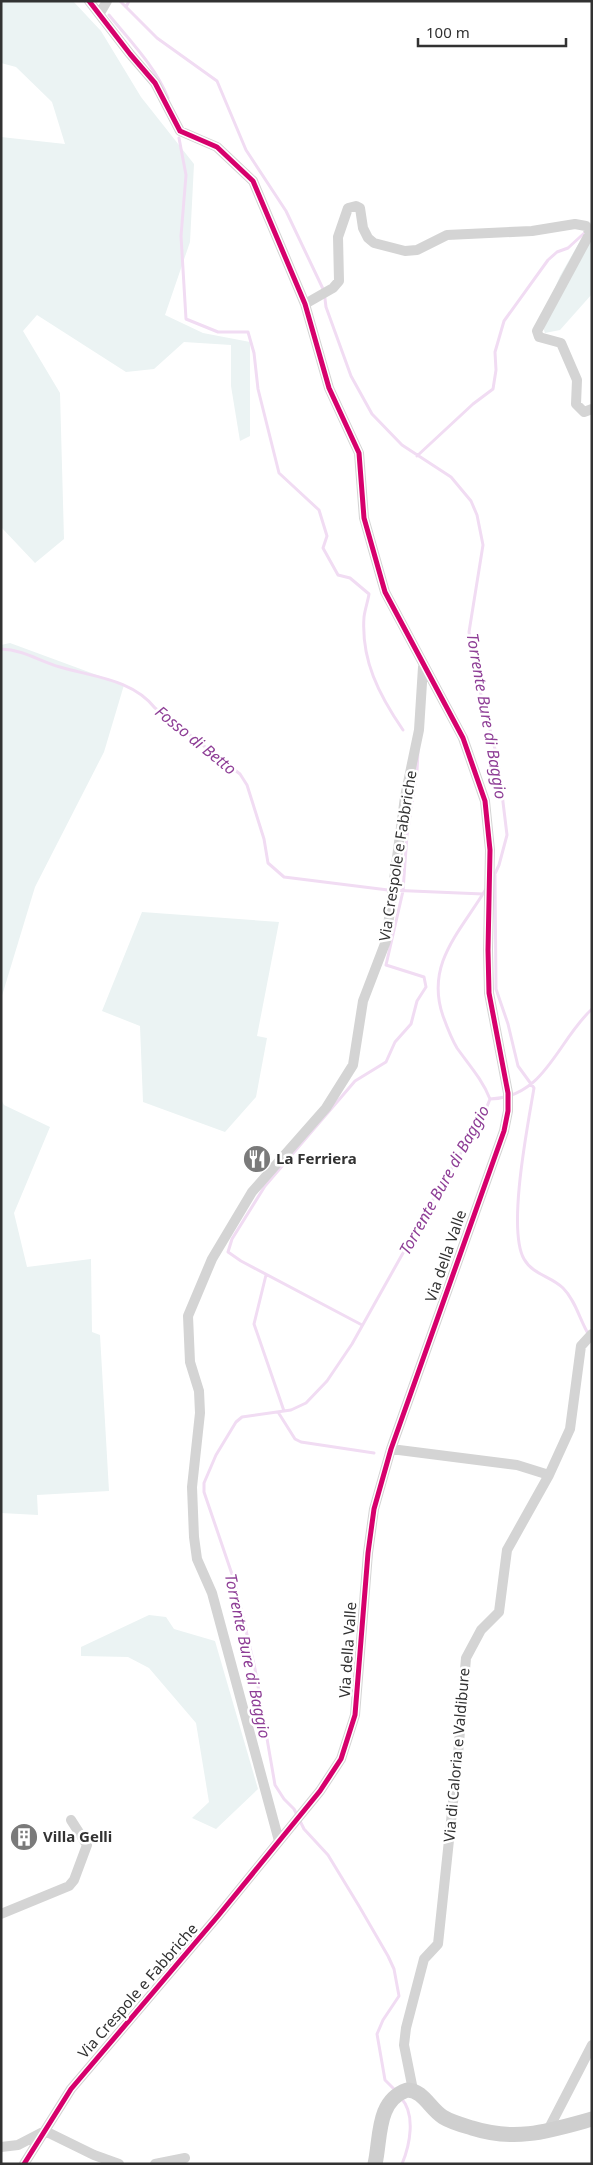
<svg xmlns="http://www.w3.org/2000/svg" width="593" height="2165" viewBox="0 0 593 2165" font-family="'Noto Sans',sans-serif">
<rect width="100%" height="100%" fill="#fff"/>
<path fill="#ebf3f3" d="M1,1H73L101,31L141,97L194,164L190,242L165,315L203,333L250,342V436L240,441L231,386V345L184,342L154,369L126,372L37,315L23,331L60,393L64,539L35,563L1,527V137L65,144L52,102L16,67L1,63Z
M592,220V294L560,330L545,333L541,321L560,276Z
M10,643L124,685L104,752L35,887L1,999V645Z
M142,912L279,922L257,1036L267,1038L256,1097L225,1132L143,1102L140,1026L102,1011Z
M1,1099L4,1105L50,1127L14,1213L27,1267L91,1259L92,1332L100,1335L109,1491L37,1495L38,1515L1,1513Z
M149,1615L166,1617L174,1629L215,1641L258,1789L216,1829L192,1818L209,1802L196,1723L149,1668L128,1657L81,1656V1647Z"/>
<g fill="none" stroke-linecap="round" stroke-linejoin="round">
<path stroke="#f1dcf3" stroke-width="3" d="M120,1L157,38L217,81L246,150L286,211L324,291L326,307L351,376L372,414L402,445L451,477L471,501L477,515L483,545L469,632L476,675L498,761L507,835L499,865L493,878
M126,7L129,1
M109,15C130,41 155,66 168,98
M179,138L186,175L181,236L186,319L218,332H248L254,353L258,389L279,473L319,510L327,536L323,548L338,575L350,578L369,594C368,601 365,609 364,617C361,660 379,695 403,730
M417,456L473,404L493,389L496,370L495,352L504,321L548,260L557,252L568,248L592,226
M1,649C24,650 39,661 60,667C93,677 132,679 155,708L240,774L247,785L264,839L268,863L284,877L388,890L483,894
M495,875L496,989L508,1024L518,1066L534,1088C528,1124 507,1229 524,1259C533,1275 551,1276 563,1288C576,1301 580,1321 589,1335
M490,1099C545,1098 557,1041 592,1009
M266,1275L254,1324L284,1411
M362,1325L241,1261L228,1252L232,1239L265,1186L355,1081L386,1062L395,1042L411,1024L417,1001L426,987L424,977L386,965L403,891L407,835L417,771L418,751
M278,1412L295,1439L301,1442L374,1453
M396,2091L385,2080L377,2034L383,2020L399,1996L394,1969L388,1956L359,1906L328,1855L304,1829L294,1809L284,1799L275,1785L255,1669L235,1583L204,1492V1483L216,1455L236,1422L242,1417L291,1410L306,1403L327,1381L352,1344L431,1203L484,1114L490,1099C482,1079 469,1065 457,1048C451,1038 447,1027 443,1016C425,964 460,932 486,889
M401,2098C416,2114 410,2145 402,2164"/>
<path stroke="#d4d4d4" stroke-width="10" d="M100,13L107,1
M305,304L333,288L339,281L338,237L348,208L356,206L360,208L363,228L368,238L374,243L405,251L417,250L447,235L532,231L575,224L586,226L590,233L537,331L539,337L561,343L577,380L576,404L584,412L592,409
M391,1449L517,1465L549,1475
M279,1841L212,1593L197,1559L194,1537L192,1487L200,1413L199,1391L190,1362L188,1316L212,1259L252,1192L326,1108L353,1065L363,1001L386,941L405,797L419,730L423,667
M1,1914L69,1886L74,1880L87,1845L71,1820
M413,2090L404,2045L406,2028L424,1959L438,1944L458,1755L466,1658L481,1630L499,1612L507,1550L549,1475L570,1429L581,1346L592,1334
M547,2132L592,2045
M1,2147L18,2145L45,2131L94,2155L119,2164
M24,2164L71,2089L218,1916L320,1791L341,1759L355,1715L368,1553L374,1509L391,1449L504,1131L508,1111V1093L489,993L488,950L490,850L485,801L463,738L385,592L364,518L359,453L329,388L305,304L253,181L217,147L180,131L155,83L130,54L89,1
M155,2164L185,2158"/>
<path stroke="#cfcfcf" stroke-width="15" d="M375,2164C381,2138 376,2101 407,2090C423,2090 430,2109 443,2117C451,2122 462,2125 472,2128C516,2142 549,2131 592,2119"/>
<defs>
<path id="cycleway" d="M24,2164L71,2089L218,1916L320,1791L341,1759L355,1715L368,1553L374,1509L391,1449L504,1131L508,1111V1093L489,993L488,950L490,850L485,801L463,738L385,592L364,518L359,453L329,388L305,304L253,181L217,147L180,131L155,83L130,54L89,1"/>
</defs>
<use href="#cycleway" stroke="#fff" stroke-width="8"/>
<use href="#cycleway" stroke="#d6006c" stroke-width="5"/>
</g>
<defs>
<symbol id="restaurant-disc" viewBox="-11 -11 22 22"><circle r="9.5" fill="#7a7a7a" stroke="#fff"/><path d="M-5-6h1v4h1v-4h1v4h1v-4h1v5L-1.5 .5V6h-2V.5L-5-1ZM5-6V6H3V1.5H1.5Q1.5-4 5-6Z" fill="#fff"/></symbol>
<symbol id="building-disc" viewBox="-11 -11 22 22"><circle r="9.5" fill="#7a7a7a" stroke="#fff"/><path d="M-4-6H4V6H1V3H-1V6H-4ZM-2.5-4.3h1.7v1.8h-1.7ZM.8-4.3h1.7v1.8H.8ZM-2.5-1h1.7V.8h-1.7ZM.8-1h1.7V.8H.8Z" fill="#fff"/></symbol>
</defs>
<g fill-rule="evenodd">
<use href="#restaurant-disc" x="241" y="1143" width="32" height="32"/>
<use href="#building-disc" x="8" y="1821" width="32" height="32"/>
</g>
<g text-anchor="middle" stroke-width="5" stroke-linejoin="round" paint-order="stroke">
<g font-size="15" fill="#323232" stroke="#fff">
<text transform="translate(398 856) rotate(-81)" y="5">Via Crespole e Fabbriche</text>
<text transform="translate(446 1256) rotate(-71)" y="5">Via della Valle</text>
<text transform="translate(348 1650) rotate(-86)" y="5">Via della Valle</text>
<text transform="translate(457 1755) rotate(-85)" y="5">Via di Caloria e Valdibure</text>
<text transform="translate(138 1991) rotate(-49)" y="5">Via Crespole e Fabbriche</text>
</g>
<g font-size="15" font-weight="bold" fill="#323232" stroke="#fff" text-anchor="start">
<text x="276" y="1164">La Ferriera</text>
<text x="43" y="1842">Villa Gelli</text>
</g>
<g font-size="16" font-style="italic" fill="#8e3e96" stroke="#fff">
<text transform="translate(487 716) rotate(80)" y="6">Torrente Bure di Baggio</text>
<text transform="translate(196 740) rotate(39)" y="6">Fosso di Betto</text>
<text transform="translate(444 1180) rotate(-61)" y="6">Torrente Bure di Baggio</text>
<text transform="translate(248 1656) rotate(78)" y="6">Torrente Bure di Baggio</text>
</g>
</g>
<rect width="593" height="2165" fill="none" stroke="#323232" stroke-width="5"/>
<path d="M418 38v8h148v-8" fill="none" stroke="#323232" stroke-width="2.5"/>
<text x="426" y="38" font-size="15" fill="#323232" stroke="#ffffff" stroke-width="4" paint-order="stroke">100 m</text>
</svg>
